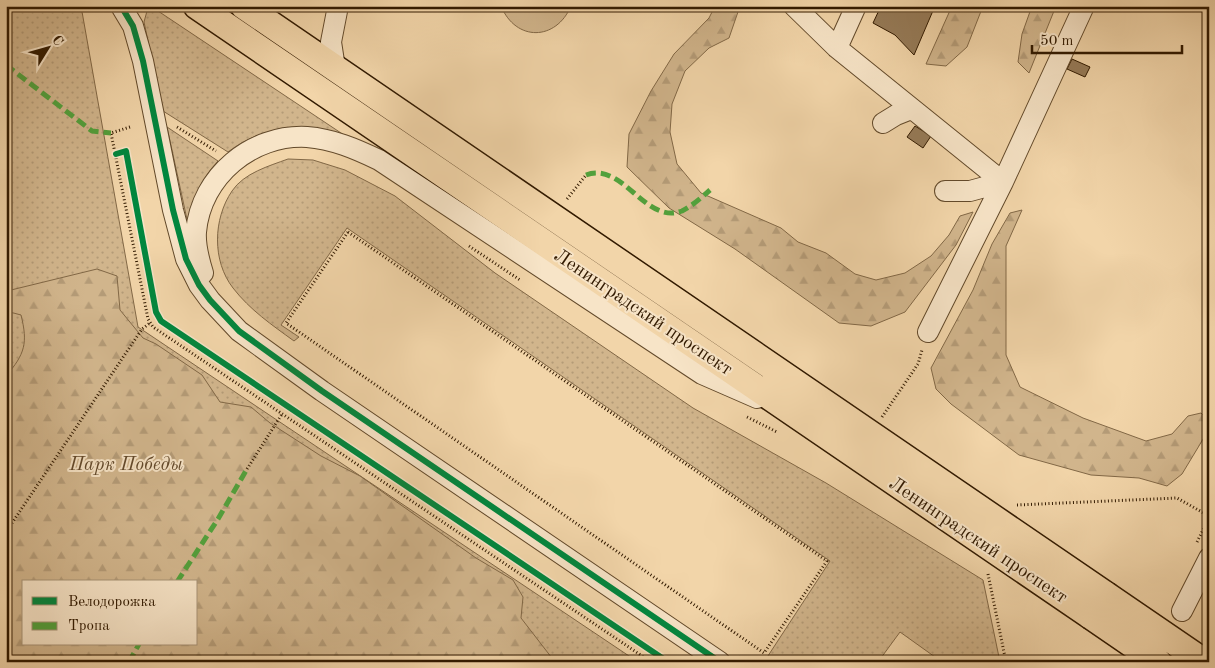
<svg xmlns="http://www.w3.org/2000/svg" width="1215" height="668" viewBox="0 0 1215 668" font-family="'Old Standard TT',serif">
<defs>
<pattern id="green-dots" width="8" height="8" patternUnits="userSpaceOnUse" patternTransform="scale(1.25)"><rect width="8" height="8" fill="#d1b58c"/><path d="M2 2h.1M6 6h.1" fill="none" stroke="#b49b77" stroke-width="1.8" stroke-linecap="round"/></pattern>
<pattern id="forest-firs" width="22" height="20" patternUnits="userSpaceOnUse" patternTransform="scale(1.25)"><rect width="22" height="20" fill="#d1b58c"/><path d="M5 1l3.5 6h-7zM16 11l3.5 6h-7z" fill="#b49b77"/></pattern>
</defs>
<rect width="100%" height="100%" fill="#f2d5a9"/>
<filter id="stains"><feTurbulence type="fractalNoise" baseFrequency=".004" numOctaves="4"/><feColorMatrix values="0 0 0 0 .2 0 0 0 0 .09 0 0 0 0 .02 0 0 0 .5 -.17"/></filter>
<radialGradient id="worn" r=".72"><stop offset=".6" stop-color="#630" stop-opacity="0"/><stop offset="1" stop-color="#630" stop-opacity=".3"/></radialGradient>
<path fill="url(#green-dots)" stroke="#826846" fill-rule="evenodd" d="M6,6H81L138,327L638,662H6ZM24,582H196V644H24Z
M155,9L347,137C302,129 267,122 228,152L163,111L144,22L147,11Z
M167,127L218,161C201,179 193,200 188,224Z
M288,159L313,160L345,170L395,196L495,273L693,408L826,483L983,580L1000,662H942L900,632L878,662H764L830,561L347,228L281,325L299,337L294,341C272,325 250,310 233,288C212,261 213,219 232,191C244,173 269,166 288,159Z"/>
<path fill="url(#forest-firs)" stroke="#826846" fill-rule="evenodd" d="M715,6H740L729,38L709,48L685,71L672,104L670,132L677,164L701,193L781,228L798,242L826,253L855,274L876,280L905,273L931,256L949,235L960,216L973,212L956,245L905,312L871,326L839,323L735,249L669,208L627,167L629,134L651,91L674,54L709,18Z
M952,6H983L967,47L946,66L926,64Z
M1032,6H1056L1029,73L1018,62L1022,34Z
M1022,210L1006,246V355L1020,387L1083,418L1146,441L1172,434L1188,416L1201,413L1206,418L1208,431L1182,474L1167,486L1139,478L1091,475L1019,455L951,404L936,389L931,368L973,290L992,244L1010,213Z
M97,269L117,276L120,310L143,338L156,344L202,375L220,402L251,407L270,423L321,456L360,476L476,558L513,580L523,597L521,618L555,662H6V376C25,354 28,343 21,315L6,311V299L11,290ZM24,582H196V644H24Z"/>
<path fill="#d1b58c" stroke="#826846" d="M501,6H571C556,41 516,42 501,6Z"/>
<path fill="#967b58" stroke="#321a00" d="M881,6H935L914,55L895,35L873,23Z
M1072,59L1090,67L1085,77L1067,69Z
M915,126L931,136L923,148L907,137Z"/>
<g fill="none" stroke-linecap="round" stroke-linejoin="round">
<defs>
<path id="minor" d="M121,6L133,26L143,61L173,210L186,259L199,285L210,300L239,331L322,391L720,662
M794,6L837,48L1003,182
M837,48L856,6
M335,68L331,42L338,6
M883,123L896,115L911,109
M945,191H970L1003,182
M203,273C199,260 195,245 196,232C201,176 252,134 307,137C333,139 356,149 379,160L702,374L757,398
M928,332L1003,182L1084,6
M1182,611L1209,558"/>
<path id="major" d="M197,6L1091,616
M244,6L1106,595"/>
</defs>
<use href="#minor" stroke="#62492a" stroke-width="22"/>
<use href="#major" stroke="#321a00" stroke-width="29"/>
<path stroke="#321a00" stroke-width="3" stroke-dasharray="1 2.5" stroke-linecap="butt" d="M130,127L111,133L148,319L153,327L651,662
M177,127L216,151
M567,199L586,175
M348,232L827,561L764,653L286,323Z
M469,246L520,280
M747,417L777,432
M882,417L918,364L922,350
M247,469L282,414
M1017,505L1177,498L1209,516
M6,532L142,329L150,323
M1197,542L1209,518
M988,574L1006,662
M739,657L746,662"/>
<use href="#minor" stroke="#f7e4c7" stroke-width="20"/>
<use href="#major" stroke="#f2d5a9" stroke-width="26"/>
<defs>
<path id="major-bridge" d="M1106,595L1204,662
M1091,616L1158,662"/>
</defs>
<use href="#major-bridge" stroke="#321a00" stroke-width="29" stroke-linecap="butt"/>
<use href="#major-bridge" stroke="#f2d5a9" stroke-width="26"/>
<path stroke="#52a13c" stroke-width="5" stroke-dasharray="10 5" stroke-linecap="butt" d="M6,65L92,131L111,133
M586,175C623,161 645,225 682,211C692,206 702,197 710,190
M177,582L218,519L247,469
M129,662L139,644"/>
<defs>
<path id="cycleway" d="M121,6L133,26L143,61L173,210L186,259L199,285L210,300L239,331L322,391L720,662
M116,154L126,151L156,312L161,321L668,662"/>
</defs>
<use href="#cycleway" stroke="#f7e4c7" stroke-width="9"/>
<use href="#cycleway" stroke="#00873e" stroke-width="6"/>
</g>
<g text-anchor="middle" stroke-width="4" stroke-linejoin="round" paint-order="stroke">
<g font-size="19" fill="#321a00" stroke="#f7e4c7">
<text transform="translate(644 311) rotate(34)" y="7">Ленинградский проспект</text>
<text transform="translate(979 539) rotate(34)" y="7">Ленинградский проспект</text>
</g>
<g font-size="19" font-style="italic" fill="#62482a" stroke="#f7e4c7">
<text x="126" y="470">Парк Победы</text>
</g>
</g>
<rect width="1215" height="668" fill="none" stroke="#f2d5a9" stroke-width="25"/>
<rect x="8" y="8" width="1200" height="653" fill="none" stroke="#321a00" stroke-width="2.5"/>
<rect x="12" y="12" width="1190" height="643" fill="none" stroke="#321a00"/>
<rect x="22" y="580" width="175" height="65" fill="#f7e4c7" stroke="#a89377"/>
<rect x="32" y="597" width="25" height="8" fill="#00873e" stroke="#a89377"/>
<text x="68" y="606" font-size="15" fill="#321a00">Велодорожка</text>
<rect x="32" y="622" width="25" height="8" fill="#52a13c" stroke="#a89377"/>
<text x="68" y="630" font-size="15" fill="#321a00">Тропа</text>
<g transform="translate(48 48) rotate(53)" stroke="#f7e4c7" stroke-width="4" paint-order="stroke">
<path d="M0-4L9 19L0 12L-9 19Z" fill="#321a00"/>
<text y="-8" font-size="14" font-weight="bold" text-anchor="middle" fill="#321a00">С</text>
</g>
<path d="M1032 45v8h150v-8" fill="none" stroke="#321a00" stroke-width="2.5"/>
<text x="1040" y="45" font-size="15" fill="#321a00" stroke="#f7e4c7" stroke-width="4" paint-order="stroke">50 m</text>
<rect width="100%" height="100%" filter="url(#stains)"/>
<rect width="100%" height="100%" fill="url(#worn)"/>
</svg>
